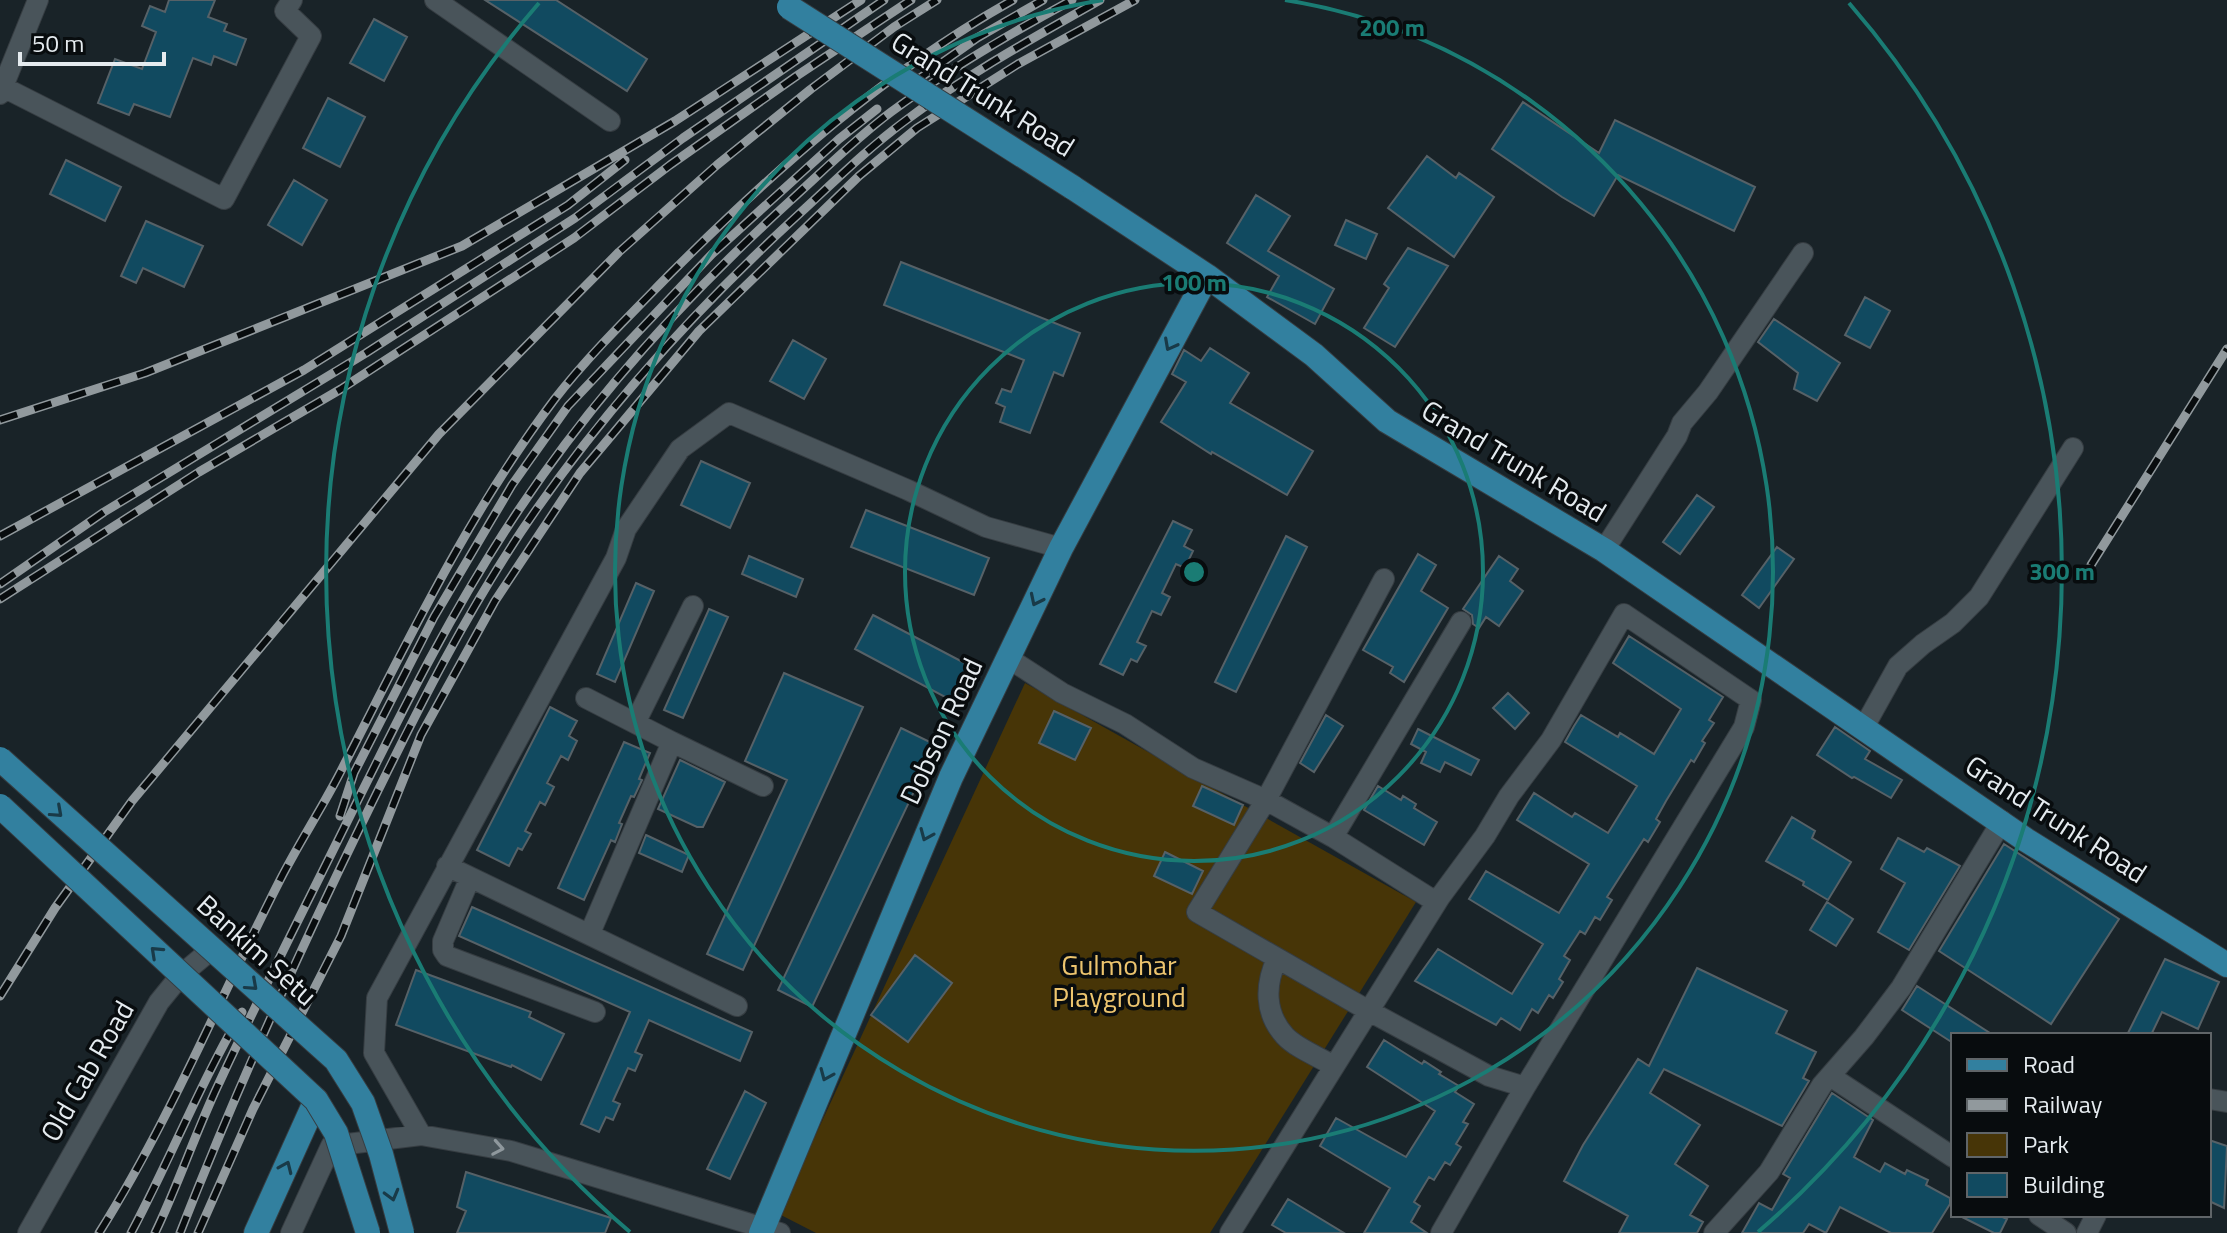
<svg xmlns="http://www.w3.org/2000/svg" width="2227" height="1233" viewBox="0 0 2227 1233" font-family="'Titillium Web',sans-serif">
<rect width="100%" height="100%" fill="#192328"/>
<path fill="#473507" d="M1025,683L1416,902L1210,1233H816L779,1214Z"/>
<path fill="#114a60" stroke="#566167" stroke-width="2" d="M169,0H215L208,17L227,24L224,31L246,39L236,65L214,56L211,65L193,58L170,117L134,104L129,115L98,103L115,59L142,69L156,32L142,26L150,6L165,12Z
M485,0H556L647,59L627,91Z
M374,19L407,37L384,81L350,63Z
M328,98L365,117L340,167L303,148Z
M1523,102L1599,153L1615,120L1755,187L1734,231L1618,175L1594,216L1562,197L1492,149Z
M1427,156L1456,178L1459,173L1494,197L1454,257L1388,208Z
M66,160L121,187L105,221L50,194Z
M294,180L327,200L302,245L268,225Z
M1256,195L1290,216L1268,251L1334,289L1315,324L1267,297L1279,276L1227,243Z
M1346,220L1377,234L1366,259L1335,245Z
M146,221L203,246L184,287L143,268L136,283L121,276Z
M1408,248L1448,266L1395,347L1364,328L1389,288L1384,284Z
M901,262L1080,333L1063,376L1054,372L1030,433L1000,422L1005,407L996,403L1002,389L1011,392L1024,360L884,305Z
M1865,297L1890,311L1870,348L1845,335Z
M1774,319L1840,363L1817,401L1794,389L1798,373L1758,342Z
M793,340L826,359L804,399L770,381Z
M1210,348L1249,373L1230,403L1313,451L1287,495L1212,452L1211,454L1161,422L1186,382L1172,374L1184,350L1201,361Z
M701,461L750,483L730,528L681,505Z
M1697,495L1714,507L1680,554L1663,542Z
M866,510L989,558L974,595L851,547Z
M1173,521L1192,530L1184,546L1193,551L1185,568L1176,564L1162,593L1170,597L1161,615L1152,611L1137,642L1146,646L1137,662L1131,659L1123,675L1100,664Z
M1286,536L1307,547L1236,692L1215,682Z
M1777,547L1794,559L1759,608L1742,595Z
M1418,554L1436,565L1421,591L1448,608L1404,682L1390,673L1393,667L1363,650Z
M749,556L803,579L796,597L742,574Z
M1499,556L1518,569L1510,581L1523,591L1499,626L1486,617L1479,628L1473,624L1472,615L1463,609Z
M636,583L654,591L615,682L597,674Z
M709,609L728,617L683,718L664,710Z
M873,615L978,670L960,705L855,649Z
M1629,636L1723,697L1709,720L1714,723L1702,741L1705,743L1694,762L1691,760L1666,801L1656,819L1660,822L1648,842L1644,839L1607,897L1612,900L1600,920L1595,917L1585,934L1580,931L1564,956L1570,960L1559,979L1563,982L1553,998L1549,995L1538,1013L1532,1009L1520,1030L1501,1018L1496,1025L1415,981L1438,949L1512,994L1543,944L1469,899L1486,871L1559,913L1589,864L1517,820L1534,793L1572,817L1575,813L1608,833L1637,786L1565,742L1574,726L1581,715L1618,737L1620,733L1654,754L1681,709L1613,663Z
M784,673L863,707L743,970L707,954L787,780L745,761Z
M1508,693L1529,713L1515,729L1493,708Z
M550,707L577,721L569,736L577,741L568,760L561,756L547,783L554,787L545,805L540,802L525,831L531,834L522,850L518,848L509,866L477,850Z
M1054,711L1091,728L1075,760L1039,743Z
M1326,715L1343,726L1314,772L1300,763Z
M1835,727L1870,751L1865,759L1902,780L1891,798L1854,777L1852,778L1817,755Z
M901,728L936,745L812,1007L778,990Z
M1418,729L1479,760L1471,775L1445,762L1440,772L1421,763L1426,752L1411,744Z
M624,742L650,753L639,779L642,780L634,797L631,796L619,823L622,824L615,842L611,840L584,900L558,888Z
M680,760L725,782L703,827H697L658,809Z
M1202,786L1243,805L1234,825L1193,806Z
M1378,786L1401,800L1403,796L1416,804L1414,808L1437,822L1424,845L1364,810Z
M1792,817L1815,831L1812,838L1851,862L1828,900L1803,885L1804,882L1766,861Z
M646,835L689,855L682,872L639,853Z
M1898,838L1924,852L1927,848L1960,866L1909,950L1878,932L1905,883L1881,869Z
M2004,844L2119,919L2051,1024L1939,951Z
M1165,852L1203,871L1192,894L1154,876Z
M1827,902L1853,919L1836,946L1810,930Z
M472,907L752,1032L740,1061L649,1020L635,1052L642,1055L635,1071L628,1068L613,1101L620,1104L613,1120L606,1117L599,1132L581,1124L630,1012L459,936Z
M915,955L952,983L908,1042L871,1015Z
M2165,959L2219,982L2198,1029L2162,1012L2151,1035H2127Z
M1697,968L1787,1011L1776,1033L1816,1052L1803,1078L1809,1081L1782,1126L1664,1069L1650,1093L1700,1125L1675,1164L1708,1186L1690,1215L1703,1222L1697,1233H1619L1628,1216L1564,1181L1583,1145L1638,1059L1649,1066Z
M416,970L531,1012L529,1017L564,1034L541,1080L512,1065L511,1067L396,1025Z
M1917,986L1993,1035H1953V1043L1902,1010Z
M1384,1040L1422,1064L1424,1061L1441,1072L1439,1074L1459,1086L1455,1092L1474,1104L1463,1122L1468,1124L1456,1144L1461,1147L1450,1165L1445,1162L1434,1180L1429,1177L1414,1202L1420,1206L1411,1222L1427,1233H1364L1390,1188L1320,1146L1336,1118L1406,1157L1435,1111L1367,1067Z
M745,1091L766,1103L730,1179L707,1169Z
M1832,1093L1873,1120L1854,1157L1880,1172L1885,1163L1905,1174L1907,1170L1928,1180L1926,1185L1950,1198V1204L1932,1233H1891L1840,1207L1826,1233L1809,1224L1803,1233H1742L1759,1203L1772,1210L1790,1178L1783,1174Z
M2209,1140L2227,1146L2224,1208L2209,1201Z
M466,1172L611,1218L605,1233H457L466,1211L457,1207Z
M1288,1199L1344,1233H1286L1272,1225Z
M1958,1215H1998L2007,1219L2000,1233H1994Z"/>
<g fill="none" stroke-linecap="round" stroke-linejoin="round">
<defs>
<path id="minor" d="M435,0L610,121
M3,87L224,199L311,36L285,11L292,0
M0,94L38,0
M1604,550L1677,436L1682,423L1708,392L1803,253
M1384,579L1266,800L1197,912L1369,1011L1489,1076L1525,1087
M1008,658L1062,693L1125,724L1193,768L1266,800L1333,837L1436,902
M586,698L672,742
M635,723L693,606
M1864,727L1898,666L1923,644L1953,623L1979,597L2073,448
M1333,837L1461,622
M447,866L737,1006
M470,878L443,941V950L447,956L595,1012
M590,933L672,742L763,786
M1277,959C1265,984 1264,1013 1285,1036C1296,1048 1319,1057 1334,1066
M1830,1076L1953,1157
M2209,1099L2227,1102
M421,1135L374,1053L377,998L616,558L626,529L680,449L729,413L908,490L986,527L1061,548
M2039,1215L2066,1233
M28,1233L159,1002L181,975L212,949
M291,1233L331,1146L421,1135L511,1151L780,1233
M1230,1233L1440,897L1485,836L1509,796L1551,740L1624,614L1751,700L1744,727L1525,1087L1441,1233
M1714,1233L1769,1172L1822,1085L1864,1037L1901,988L2002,821
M2087,1233L2096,1215"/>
<path id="major" d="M1072,187L1207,276L1314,355L1387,421L1604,550L2026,840L2227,965
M256,1233L316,1100
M761,1233L951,777L1061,548L1207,276"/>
</defs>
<use href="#minor" stroke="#363d42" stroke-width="22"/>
<use href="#major" stroke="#363d42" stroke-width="26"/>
<use href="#minor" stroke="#49545a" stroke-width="20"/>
<use href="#major" stroke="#32809f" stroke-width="24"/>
<defs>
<path id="rail" d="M913,83L977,38L1043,0
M0,420L145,373L462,246L675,121L861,0
M0,536L304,370L568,205L625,160
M2091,565L2227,349
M0,584L104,512L366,353L575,218L683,138L884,0
M0,599L199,472L341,389L574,238L670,165L798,75L911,0
M340,816L354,773L434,617L512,485L568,406L712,254L839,139L877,109
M0,996L55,908L132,801L439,434L619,252L717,165L811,89L894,27L937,0
M99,1233C169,1122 219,1000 278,884C298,844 323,807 343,767C408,641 468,514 554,400C589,355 631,314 671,273C774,170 886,71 1013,0
M131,1233C170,1160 200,1083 242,1012
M155,1233C179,1183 196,1131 220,1081C260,995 303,911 345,826C399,717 452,609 520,508C596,394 689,293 790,201C823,171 855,139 891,112C948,70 1009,34 1072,0
M180,1233C235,1093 297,956 363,821C415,715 468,607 536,510C612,401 700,305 798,215C833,183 867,149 905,121C966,75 1033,38 1100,0
M198,1233L253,1109L341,936L421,735L495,601L580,473L699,331L859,176L917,128L1018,64L1135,0"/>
</defs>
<use href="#rail" stroke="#91999d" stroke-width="9"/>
<use href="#rail" stroke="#080c0e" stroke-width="6" stroke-dasharray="18" stroke-linecap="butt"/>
<defs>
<path id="major-bridge" d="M789,7L1072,187
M0,759L336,1060L363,1103L381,1154L402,1233
M0,806L316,1100L336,1133L368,1233"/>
</defs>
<use href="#major-bridge" stroke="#363d42" stroke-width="26" stroke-linecap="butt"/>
<use href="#major-bridge" stroke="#32809f" stroke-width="24"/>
</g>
<defs><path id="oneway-chevron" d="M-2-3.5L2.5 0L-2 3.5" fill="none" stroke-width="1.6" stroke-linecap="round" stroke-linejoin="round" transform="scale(2)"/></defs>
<g stroke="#193a48">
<use href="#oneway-chevron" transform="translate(1170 345) rotate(118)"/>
<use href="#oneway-chevron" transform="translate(1036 600) rotate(116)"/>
<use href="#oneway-chevron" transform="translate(57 812) rotate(42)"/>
<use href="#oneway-chevron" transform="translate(926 835) rotate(113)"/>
<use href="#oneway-chevron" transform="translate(156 952) rotate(-137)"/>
<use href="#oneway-chevron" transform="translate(252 985) rotate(42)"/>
<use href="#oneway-chevron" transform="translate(826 1075) rotate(113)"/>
<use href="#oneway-chevron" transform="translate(286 1167) rotate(-66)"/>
<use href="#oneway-chevron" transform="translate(392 1195) rotate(75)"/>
</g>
<use stroke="#8f989d" href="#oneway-chevron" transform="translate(498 1148) rotate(10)"/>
<g fill="none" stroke="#1a7c74" stroke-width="4">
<circle cx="1194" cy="572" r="289"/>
<path d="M1285 0A579 579 0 1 1 1103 0"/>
<path d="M630 1232A868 868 0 0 1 539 3M1849 3A868 868 0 0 1 1758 1232"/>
</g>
<g text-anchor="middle" stroke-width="7" stroke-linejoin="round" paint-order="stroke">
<g font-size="28" fill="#e5ebef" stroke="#080c0e">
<text transform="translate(983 94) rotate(32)" y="10">Grand Trunk Road</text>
<text transform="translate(1514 461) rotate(31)" y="10">Grand Trunk Road</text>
<text transform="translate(941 731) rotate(-65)" y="10">Dobson Road</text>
<text transform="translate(2056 819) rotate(33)" y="10">Grand Trunk Road</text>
<text transform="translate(257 950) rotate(42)" y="10">Bankim Setu</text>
<text transform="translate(87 1071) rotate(-60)" y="10">Old Cab Road</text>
</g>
<g font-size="28" fill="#ecc46e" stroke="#080c0e">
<text x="1119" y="975">Gulmohar<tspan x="1119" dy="32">Playground</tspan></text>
</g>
</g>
<circle cx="1194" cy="572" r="12" fill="#1a7c74" stroke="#080c0e" stroke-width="4"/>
<g font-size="24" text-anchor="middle" font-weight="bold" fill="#1a7c74" stroke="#080c0e" stroke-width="7" stroke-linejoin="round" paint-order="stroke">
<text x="1392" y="36">200 m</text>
<text x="1194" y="291">100 m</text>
<text x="2062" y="580">300 m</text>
</g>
<rect x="1951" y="1033" width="260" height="184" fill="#080c0e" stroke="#606568" stroke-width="2"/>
<rect x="1967" y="1059" width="40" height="12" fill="#32809f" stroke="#606568" stroke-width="2"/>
<text x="2023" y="1073" font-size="24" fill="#e5ebef">Road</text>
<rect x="1967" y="1099" width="40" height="12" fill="#91999d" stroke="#606568" stroke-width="2"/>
<text x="2023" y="1113" font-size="24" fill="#e5ebef">Railway</text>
<rect x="1967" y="1133" width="40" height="24" fill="#473507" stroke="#606568" stroke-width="2"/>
<text x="2023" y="1153" font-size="24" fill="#e5ebef">Park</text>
<rect x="1967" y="1173" width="40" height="24" fill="#114a60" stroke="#606568" stroke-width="2"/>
<text x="2023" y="1193" font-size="24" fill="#e5ebef">Building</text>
<path d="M20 52v12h144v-12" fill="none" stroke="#e5ebef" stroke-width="4"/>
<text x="32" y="52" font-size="24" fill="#e5ebef" stroke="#080c0e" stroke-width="6" paint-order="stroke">50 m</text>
</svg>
